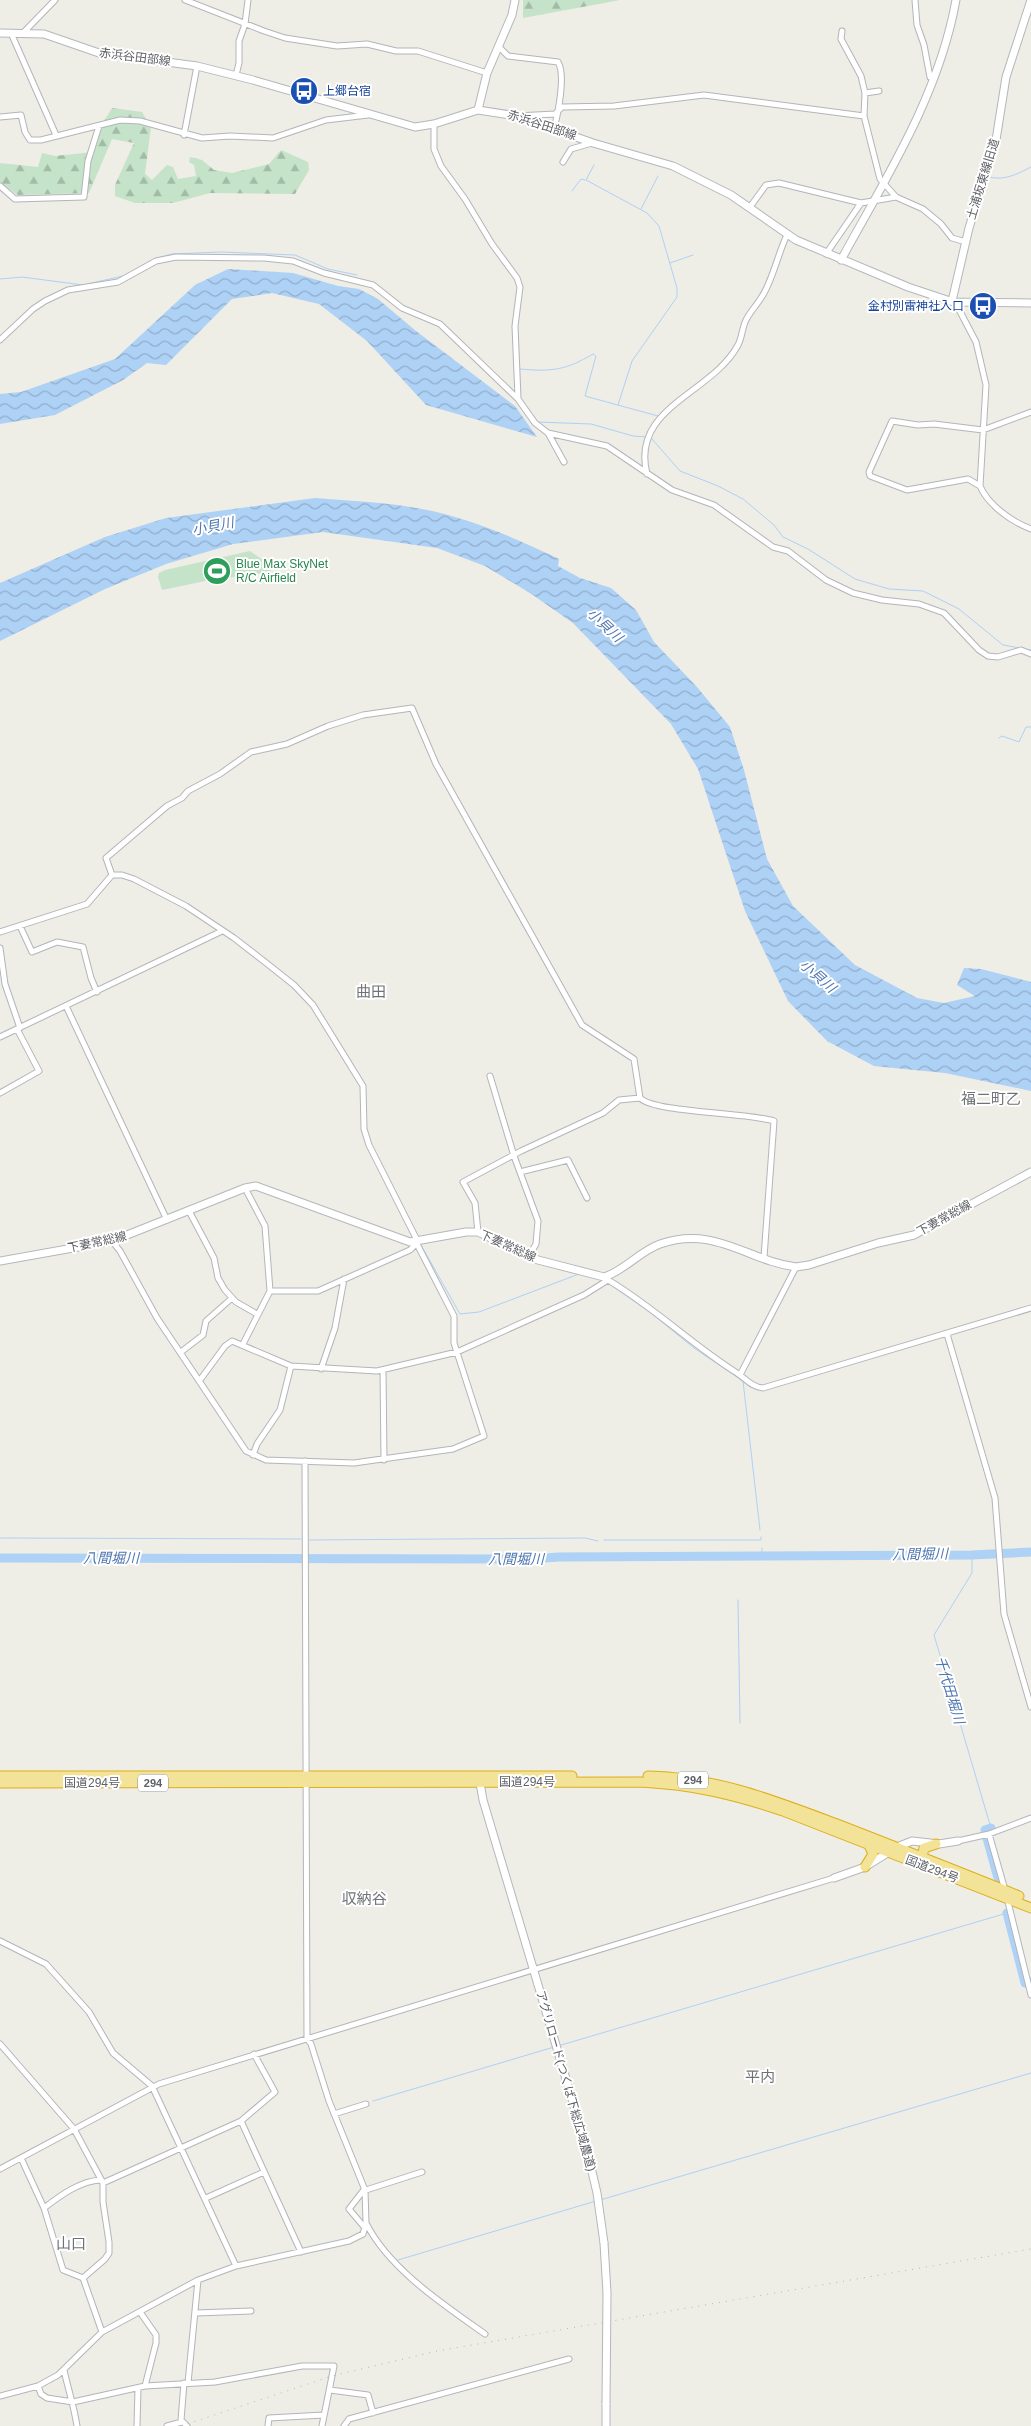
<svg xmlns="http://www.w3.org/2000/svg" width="1031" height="2426" viewBox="0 0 1031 2426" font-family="Arial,'Noto Sans JP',sans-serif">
<defs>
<pattern id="forest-firs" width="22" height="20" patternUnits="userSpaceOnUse" patternTransform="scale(1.25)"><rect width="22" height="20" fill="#c5e3c8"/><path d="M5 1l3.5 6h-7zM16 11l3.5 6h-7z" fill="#a3bba6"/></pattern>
<pattern id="water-waves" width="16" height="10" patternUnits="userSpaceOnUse" patternTransform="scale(1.25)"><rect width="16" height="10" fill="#aed1f6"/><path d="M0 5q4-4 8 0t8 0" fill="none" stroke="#91adcb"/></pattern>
</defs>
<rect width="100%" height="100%" fill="#eeede6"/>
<path fill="url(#forest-firs)" d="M523,0H620L523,18Z
M112,108L142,112L151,127L145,174L152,180L167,165L173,167L178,179L196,176L194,165L189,162L190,157L202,160L214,170L232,173L269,164L281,150L308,162L309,170L295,194L210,193L173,203H135L115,196V185L134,143L112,139L89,193L18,195L0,183V163L38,167L42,153L55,156L93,152L100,128Z"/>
<path fill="#c5e3c8" d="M250,551L270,565L271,572L210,580L162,590L158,577L159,573L165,570Z"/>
<path fill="url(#water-waves)" d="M228,269L293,273L338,286L359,289L378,299L416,331L515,406L537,437L426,405L367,341L319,304L272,293L232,299L166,365L147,363L123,380L55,415L0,424V394L21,392L115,359L195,285Z
M315,498C350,501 387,502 422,509C470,518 515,538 559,559L558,566L580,578L611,588L636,610L654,642L697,687L730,727L744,770L767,859L793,906L855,965L917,998L944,1003L975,996L957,985L964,968L981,969L1031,982V1091L945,1073L874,1066L827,1041L788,1001L745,911L698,769L671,724L573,623L530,593L485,566L437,548L323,532L233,544L166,564L105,589L0,641V583L105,537L166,518Z"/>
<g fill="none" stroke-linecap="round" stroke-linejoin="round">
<path stroke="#aed1f6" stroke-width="1" d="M594,165L586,180L647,213L659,226L677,288V297L632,361L618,405
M989,177C1005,181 1017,174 1031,167
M572,191L581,179L585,180
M641,209L658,176
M157,258L172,254L221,252L295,255L328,269L357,275
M670,263L693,255
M133,271L153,260
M0,279L22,277L83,285L123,276
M520,369C552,372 566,370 593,354L596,356L585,396L658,416
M537,422L591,424L633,436L648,437
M652,439L680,471L718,486L743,499L774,525L783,537L808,549L855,579L889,589L923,591L959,609L1003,645L1031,650
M999,738L1002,736L1019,742L1026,727H1031
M421,1245L460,1314L479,1312L579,1274
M611,1285L651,1313L694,1348L743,1381L760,1530
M0,1538L301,1539
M309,1540L585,1538L598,1541
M604,1540H761V1537
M762,1548V1556
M972,1555V1573L934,1635L991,1828
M738,1600L740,1723
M558,2046L1007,1913
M373,2101L554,2047
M600,2200L1031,2073
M398,2260L596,2201"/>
<path stroke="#aed1f6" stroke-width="9" d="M0,1558L529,1559L559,1557L972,1555L1031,1552
M985,1830L991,1828
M987,1838L998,1878
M1007,1913L1025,1983L1031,1982"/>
<defs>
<path id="street" d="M185,0L264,31L285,38L337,46L367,44L396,51H418L487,73
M915,0L917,25L924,45L930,77
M842,31L841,39L861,76L865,93L864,116L880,179L896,197L923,209L941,224L952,238L966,242
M11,33L56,135
M23,33L55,0
M498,46L508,56L558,62C566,75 558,113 554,129
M236,75L239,63V41L245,24L248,0
M865,93L879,91
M517,116L555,114L562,107L614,106L704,95L864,116
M0,117L21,115L25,132L30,140H41L120,120L140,121L202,138L230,136L273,138L326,120L368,115
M434,124V149L441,166L465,199L492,244L517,278L520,287L515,326L518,398
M184,135L197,66
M563,162L571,149L592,143
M0,186L15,199L84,197L88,161L99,126
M750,207L766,185L779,183L861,203L896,197
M826,254L861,203
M955,302L976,342L986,385L980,486C988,505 1012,522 1031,529
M0,340L33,309L45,301L68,290L118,282L156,261L176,257L264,258L293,261L324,273L373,285L402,308L440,324L518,399L535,423L548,433L564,462
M548,433L607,446L672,490L714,505L773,547L788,551L826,580L853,593L882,600L919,604L944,613L979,650L988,656L998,657L1021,650L1031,654
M647,474C630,407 712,394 738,345C742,338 742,328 746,320C750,312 756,306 761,298C772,283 778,253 787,235
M980,486L968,479L907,490L870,476L869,472L892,421L918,425L934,424L983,430L1031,412
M112,875L106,858L167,806L182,798L188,791L220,774L251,752L287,744L328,726L363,715L412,708L436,764L582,1025L634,1059L640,1098C655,1113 746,1112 774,1121L764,1257
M20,926L32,952L57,942L83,947L91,978L97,992
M0,932L87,904L112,875H122L134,879L186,906L234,938L265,962L294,985L313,1005L363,1086L364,1129L369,1145L418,1242L410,1250L318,1291H270
M0,948L5,984L20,1028
M66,1006L167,1220
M0,1037L222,931
M490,1076L514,1156L538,1221L536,1244L529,1256
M0,1093L39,1071L17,1029
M520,1172L568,1160L587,1198
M189,1211L214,1258L218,1278L225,1290L236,1302L257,1314
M478,1232L475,1203L463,1182L521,1151L603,1113L619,1100L640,1098
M112,1241L120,1251L157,1318L246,1451L266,1460L354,1463L453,1449L484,1436L454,1343V1316L417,1244
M606,1276L608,1280C654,1307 692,1345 737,1373C746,1379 752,1387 763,1388L1031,1308
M947,1334L995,1498L1004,1614L1031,1707
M243,1344L270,1291L265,1226L245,1188
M181,1352L203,1335L206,1321L232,1298
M321,1369L335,1328L344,1279
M383,1370L384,1460
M740,1375L796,1267
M200,1380L225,1346L232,1341L291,1366L377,1371L457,1352L584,1295L608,1280
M253,1455L257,1444L280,1410L291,1366
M989,1834L1005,1890
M958,1841L989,1834L1031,1818
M1007,1898L1031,1995
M0,1941L46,1964L89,2012L113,2053L152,2086L236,2266
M0,2044L74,2129L103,2183V2202L109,2242V2253L105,2259L83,2278
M334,2114L366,2104
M241,2121L275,2092L254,2054
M21,2158L44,2208L63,2270L83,2278L102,2332
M0,2169L159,2084L834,1878
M103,2183L241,2121L301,2252
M206,2198L264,2172
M44,2208C61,2195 80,2181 101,2180
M366,2223C389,2269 444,2305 485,2334
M365,2228L349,2209L363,2191L422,2172
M140,2312L156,2335V2343L145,2386
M196,2313L251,2311
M64,2370C68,2389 74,2406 77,2426
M184,2383L181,2420L187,2426
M188,2383L198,2280
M38,2386L41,2394L47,2398L73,2402L145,2386L215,2382L302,2366H334L322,2426
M330,2390L368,2395L373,2413
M0,2396L38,2386L58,2375L102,2332L198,2280L236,2266L349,2241L363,2234L366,2223L365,2190L329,2101L311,2044L307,2038L305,1461
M137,2426L138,2388
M167,2426L182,2422
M268,2426L269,2418L324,2415
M344,2426L349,2419L569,2359"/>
<path id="secondary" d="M0,33L44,34L99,53L197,66L253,80L415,127L434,124L478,110L517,116L593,143L673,166L731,195L796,240L908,287L953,302L1031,303
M478,110L487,73L512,15L515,0
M841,260C887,176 939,95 956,0
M952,301L969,228L996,140L1006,77L1031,0
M0,1261L112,1241L245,1188L256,1186L410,1242L466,1232H478L538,1260L604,1277C624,1271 640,1251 660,1244C715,1225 748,1261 796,1267L809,1265L878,1243L914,1235L1031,1172
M479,1777L483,1800L586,2146L597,2193L604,2243
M834,1878L865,1867L897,1847L912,1841L939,1844L958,1841
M606,2426V2403"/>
<path id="highway" d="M0,1776H572
M648,1776C717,1777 778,1802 842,1826C901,1849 960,1872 1019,1896
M0,1783L641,1782C694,1785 733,1794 783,1811L1031,1908
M922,1857L924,1848L936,1844
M865,1867L873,1854L869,1845"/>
</defs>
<use href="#street" stroke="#b3b5b9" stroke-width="7"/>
<use href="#secondary" stroke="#b5b7bc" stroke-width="9"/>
<use href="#highway" stroke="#ddaf17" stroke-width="11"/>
<use href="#street" stroke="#fff" stroke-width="5"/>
<use href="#secondary" stroke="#fff" stroke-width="7"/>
<use href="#highway" stroke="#f2e399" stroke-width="9"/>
<path stroke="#b4b4b5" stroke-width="1" stroke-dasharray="1 6" stroke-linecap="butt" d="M181,2426L332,2376L437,2351L1031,2249"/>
<defs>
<path id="secondary-bridge" d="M604,2243L607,2293L606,2403"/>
</defs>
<use href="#secondary-bridge" stroke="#b5b7bc" stroke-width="9" stroke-linecap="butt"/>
<use href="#secondary-bridge" stroke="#fff" stroke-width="7"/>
</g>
<defs>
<symbol id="bus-disc" viewBox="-11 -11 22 22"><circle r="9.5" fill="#1a4fb4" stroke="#fff"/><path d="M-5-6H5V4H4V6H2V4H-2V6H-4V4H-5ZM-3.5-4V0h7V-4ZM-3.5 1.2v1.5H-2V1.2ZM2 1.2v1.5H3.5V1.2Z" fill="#fff"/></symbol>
<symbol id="stadium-disc" viewBox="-11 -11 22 22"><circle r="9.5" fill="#2e9e5b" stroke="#fff"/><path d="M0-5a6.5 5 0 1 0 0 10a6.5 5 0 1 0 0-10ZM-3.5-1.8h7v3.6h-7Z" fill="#fff"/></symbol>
</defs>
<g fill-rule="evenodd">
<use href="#bus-disc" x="288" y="75" width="32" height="32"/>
<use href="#bus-disc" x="967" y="290" width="32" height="32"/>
<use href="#stadium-disc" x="201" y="555" width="32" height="32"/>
</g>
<g text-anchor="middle" stroke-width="4" stroke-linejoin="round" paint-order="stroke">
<g fill="#fff" stroke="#8e9093" stroke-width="1">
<rect x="678" y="1771.5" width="30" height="17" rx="4"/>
<rect x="138" y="1774.5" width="30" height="17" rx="4"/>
</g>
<g font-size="11" font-weight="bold" fill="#5e6065">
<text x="693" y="1784">294</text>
<text x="153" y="1787">294</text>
</g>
<g font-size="12" fill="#5e6065" stroke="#fff">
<text transform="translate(135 57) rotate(7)" y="4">赤浜谷田部線</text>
<text transform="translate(542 125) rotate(18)" y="4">赤浜谷田部線</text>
<text transform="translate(983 179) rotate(-73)" y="4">土浦坂東線旧道</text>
<text transform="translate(944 1218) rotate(-29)" y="4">下妻常総線</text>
<text transform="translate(97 1242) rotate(-12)" y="4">下妻常総線</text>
<text transform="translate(508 1246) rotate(24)" y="4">下妻常総線</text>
<text x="527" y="1786">国道294号</text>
<text x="92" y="1787">国道294号</text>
<text transform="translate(932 1869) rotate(21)" y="4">国道294号</text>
<text transform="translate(566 2081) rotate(74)" y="4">アグリロード(つくば下総広域農道)</text>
</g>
<g font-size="12" fill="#164399" stroke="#fff" text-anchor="start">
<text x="323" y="95">上郷台宿</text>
<text x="964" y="310" text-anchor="end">金村別雷神社入口</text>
</g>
<g font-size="12" fill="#27864d" stroke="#fff" text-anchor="start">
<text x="236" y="568">Blue Max SkyNet<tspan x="236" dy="14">R/C Airfield</tspan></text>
</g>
<g font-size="14" font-style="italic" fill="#4f77b0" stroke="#fff">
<text transform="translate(213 526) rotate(-11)" y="5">小貝川</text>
<text transform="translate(605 625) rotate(43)" y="5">小貝川</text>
<text transform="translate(818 976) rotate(41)" y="5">小貝川</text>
<text transform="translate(920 1554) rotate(-1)" y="5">八間堀川</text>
<text x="111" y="1563">八間堀川</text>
<text x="516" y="1564">八間堀川</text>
<text transform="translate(950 1690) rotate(73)" y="5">千代田堀川</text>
</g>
<g font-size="15" fill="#6f7277" stroke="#fff">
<text x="371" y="997">曲田</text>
<text x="991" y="1104">福二町乙</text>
<text x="364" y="1904">収納谷</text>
<text x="760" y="2082">平内</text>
<text x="71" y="2249">山口</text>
</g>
</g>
</svg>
